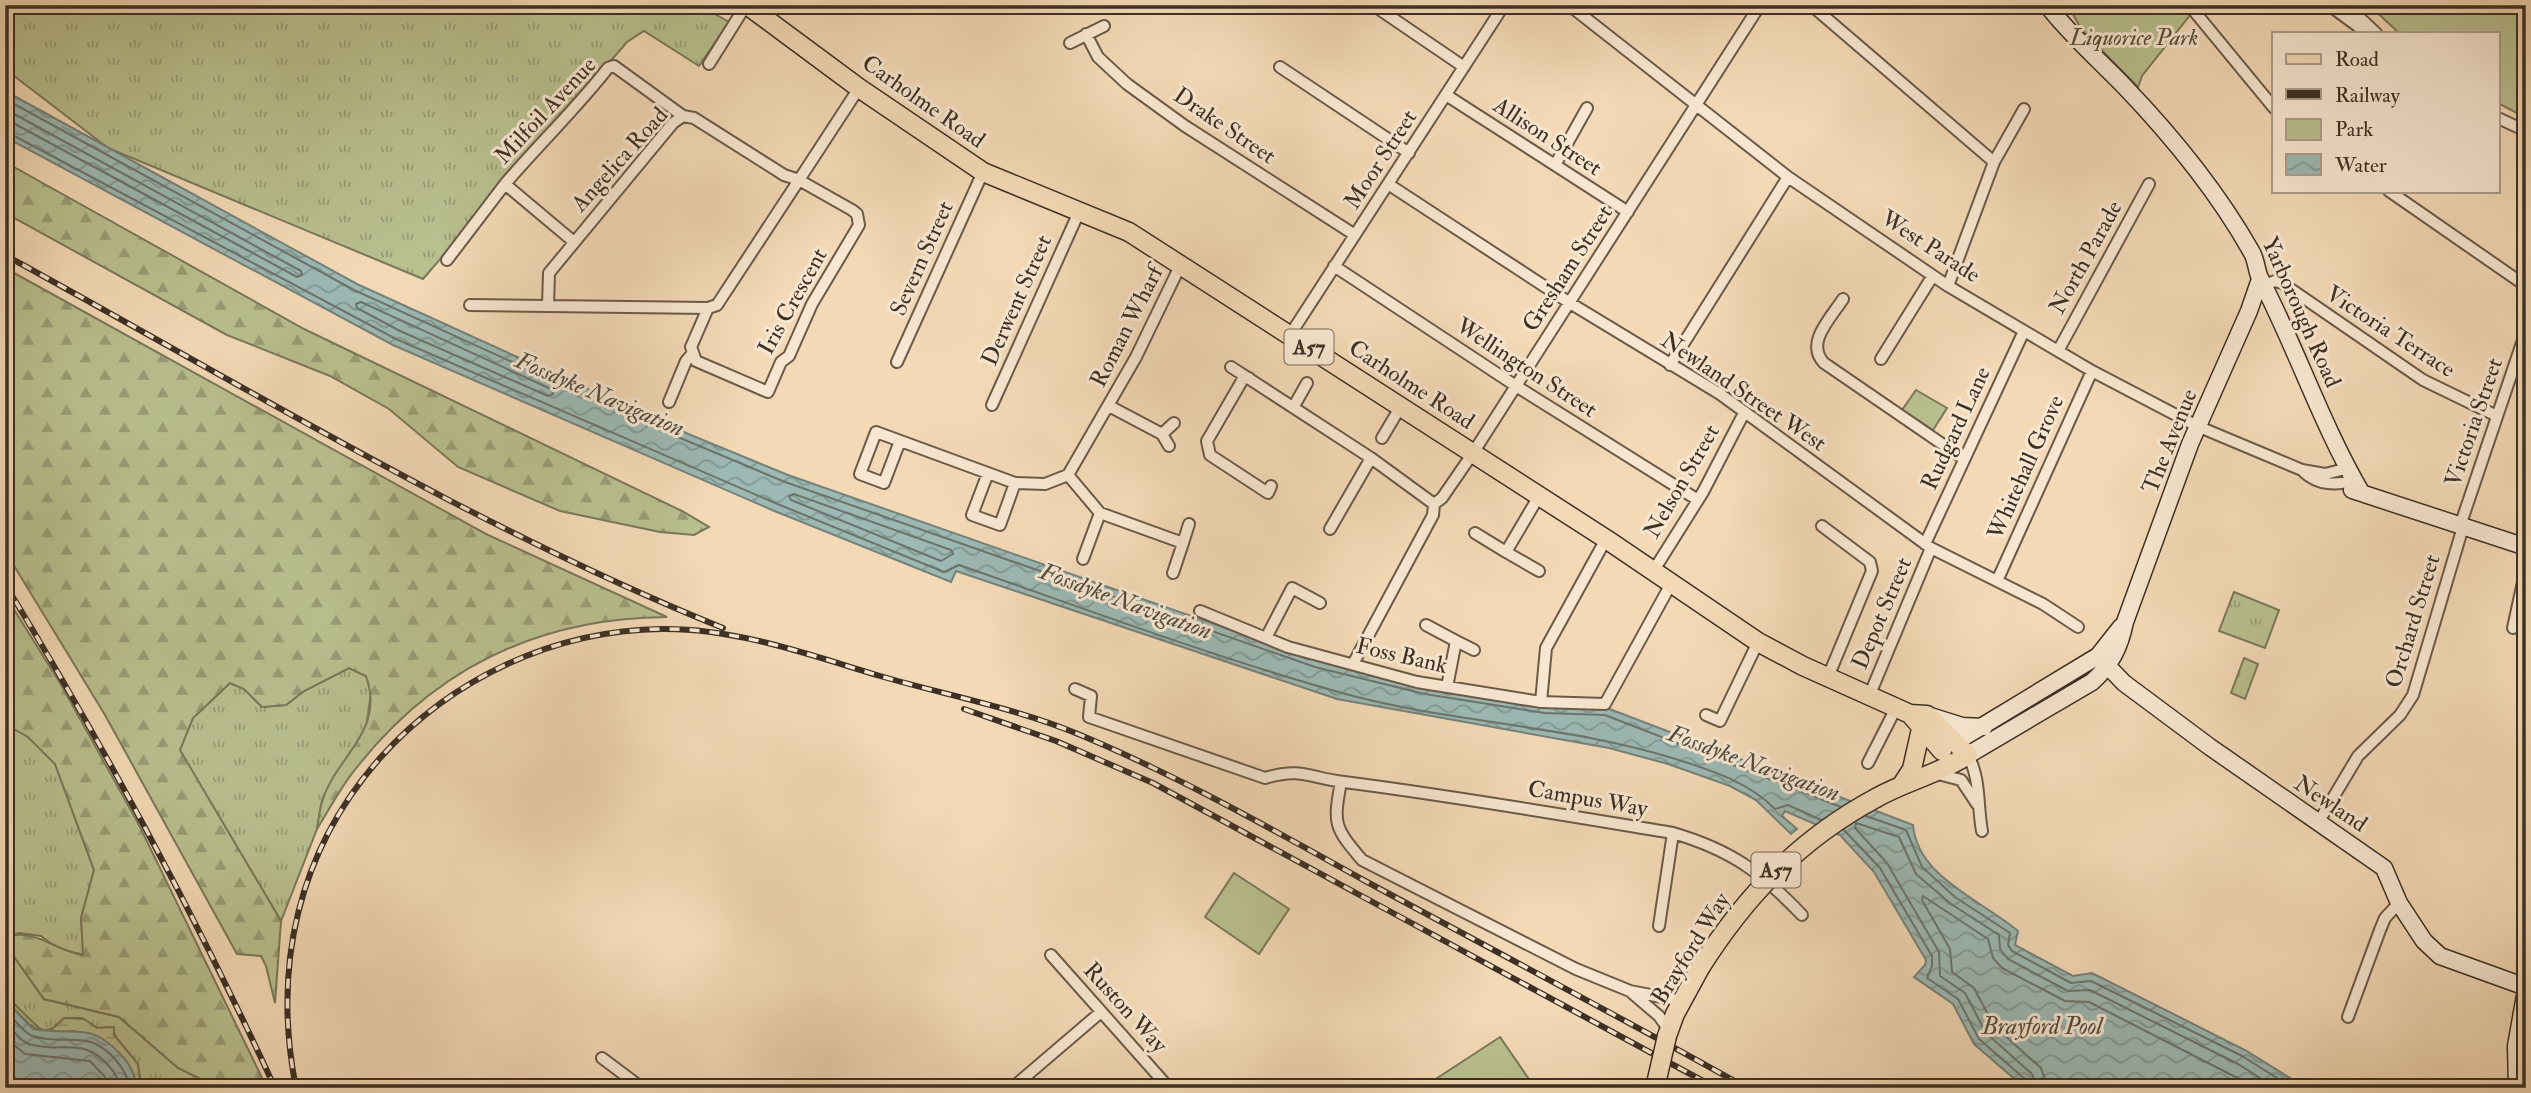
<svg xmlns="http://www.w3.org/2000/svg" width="2531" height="1093" viewBox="0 0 2531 1093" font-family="'IM FELL Double Pica',serif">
<defs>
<pattern id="grass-tufts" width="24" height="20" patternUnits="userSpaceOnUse" patternTransform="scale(1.75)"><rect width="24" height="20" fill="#b9bf8f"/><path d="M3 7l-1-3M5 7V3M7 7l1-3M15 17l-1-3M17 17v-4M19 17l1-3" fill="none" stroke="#989c75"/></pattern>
<pattern id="forest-firs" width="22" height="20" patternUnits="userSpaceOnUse" patternTransform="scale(1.75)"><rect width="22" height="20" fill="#b9bf8f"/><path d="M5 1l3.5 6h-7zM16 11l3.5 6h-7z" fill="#989c75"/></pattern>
<pattern id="wetland-marsh" width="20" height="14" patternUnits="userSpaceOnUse" patternTransform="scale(1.75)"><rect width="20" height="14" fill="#b9bf8f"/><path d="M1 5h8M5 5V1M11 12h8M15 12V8" fill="none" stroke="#989c75"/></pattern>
<pattern id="water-waves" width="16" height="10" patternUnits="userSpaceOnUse" patternTransform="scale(1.75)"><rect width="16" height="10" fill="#9cb9b4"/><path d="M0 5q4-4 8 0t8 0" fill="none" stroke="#809792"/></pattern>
</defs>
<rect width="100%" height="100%" fill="#f3d9b6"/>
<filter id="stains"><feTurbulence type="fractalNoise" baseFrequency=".00286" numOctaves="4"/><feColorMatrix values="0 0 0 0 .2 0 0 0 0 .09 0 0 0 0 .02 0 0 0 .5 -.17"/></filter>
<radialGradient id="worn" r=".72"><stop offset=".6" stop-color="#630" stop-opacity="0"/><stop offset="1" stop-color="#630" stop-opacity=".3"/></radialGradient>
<path fill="url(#grass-tufts)" stroke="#7a785a" stroke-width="2" d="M5,5H699L729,22L699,66L644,31L627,42L423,279L108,148L5,69Z
M2234,592L2279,610L2265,648L2219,631Z
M2244,658L2258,664L2245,699L2231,693Z
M349,668L366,676L371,692L366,729L322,800L317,829L281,921L179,750L193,718L230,683L244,689L262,707L286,705L304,691Z
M5,724L28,736L55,764L94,870L81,918L84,955L58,949L41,936L20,933L5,936Z
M5,944L44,999L119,1017L178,1068L209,1083V1088H141C140,1051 120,1055 112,1027L97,1028L82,1018H64C60,1021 57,1027 52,1029C35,1037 16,1005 5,995Z"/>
<path fill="url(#forest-firs)" stroke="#7a785a" stroke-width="2" d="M5,162L304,329L682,511L709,527L694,535L660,532L560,511L458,467L389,409L330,376L227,335L5,213Z
M5,268L486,534L667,617C539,618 433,669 354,771C340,788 329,810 317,829C319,820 319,811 322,802C336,755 386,732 366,676L349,668L304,691L286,705L262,707L244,689L230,683L193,718L180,750L281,921L275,1003L266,966L261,956L237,954L105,715L5,551Z
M5,595L60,683L138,823L267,1088H209V1083L178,1068L119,1017L44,999L5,944V936C41,930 50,949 83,955L81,918L94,870L55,764L28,737L5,724Z"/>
<path fill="url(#wetland-marsh)" stroke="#7a785a" stroke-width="2" d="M5,995L42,1031L52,1029L64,1018L84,1019L97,1028L114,1027V1035L138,1064L141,1088H135L136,1081L75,1031C29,1034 36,1029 5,1000Z"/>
<path fill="#b9bf8f" stroke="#7a785a" stroke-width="2" d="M2068,5H2198L2142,76L2138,87L2081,29Z
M2369,5H2526V118L2498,103V33H2399Z
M1916,390L1947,408L1933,430L1902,410Z
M1234,873L1289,909L1259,954L1205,917Z
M1500,1037L1535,1088H1422Z"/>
<path fill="url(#water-waves)" stroke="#76827b" stroke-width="2" d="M5,91L357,284L669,426L788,475L1317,660L1607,708L1913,825C1917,877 1983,901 2018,931L2015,945L2073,976L2092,973L2245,1050L2306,1088H2025L1974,1044L1953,1004L1914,977L1925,965L1926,960L1874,872L1840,835L1785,811L1782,816L1797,829L1791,834L1756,800L1730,786L1668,764L1609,748L1337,699L956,571L951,582L772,510L393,345L5,137Z
M5,1000L33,1029C78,1037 89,1019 124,1058C130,1065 137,1078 135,1088H5Z"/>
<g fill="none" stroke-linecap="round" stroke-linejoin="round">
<path stroke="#6c746c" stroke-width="2" d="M5,99L354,290L666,432L785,482L1315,667L1425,694L1545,713L1605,715L1841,807
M5,109L301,271L302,275L297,277L15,124L5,122
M5,131L396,339L775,503L944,572L959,565C1083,608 1208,655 1335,691C1448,724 1569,724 1682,761C1716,772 1749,783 1775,809L1788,805L1821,820
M361,302L551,389L553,394L548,396L400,331L357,308L356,304Z
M794,494L951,550L953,554L941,561L791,500L789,496Z
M1866,816L1906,830L1922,867L1955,897L2010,933L2008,945L2012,951L2071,983L2091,981L2242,1056L2293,1088
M1844,830L1880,868L1932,956V966L1927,978L1958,999L1979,1039L2026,1080L2028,1088
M5,1009C13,1017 23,1033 33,1036C67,1047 86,1027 115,1059C122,1067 129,1077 129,1088
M5,1021C13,1029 19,1041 29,1044C60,1054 82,1036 107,1064C114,1071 119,1078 120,1088
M5,1037L25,1054L90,1061L105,1077L109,1088
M2037,1088L2032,1074L1986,1033L1965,993L1940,976L1939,952L1887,863L1855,828L1856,823L1899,837L1916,874L1951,904L1999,935L2000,949L2008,959L2068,991L2090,990L2238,1064L2276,1088
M2048,1088L2041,1068L1994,1026L1974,988L1952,972L1950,949L1922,900L1923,896L1988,939L1993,958L2002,968L2065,1001L2089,1002L2257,1088"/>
<defs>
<path id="minor" d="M1373,5L1464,67
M1569,5L1788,177L1948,286L2092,371L2197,426L2302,470L2325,474L2349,468
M1811,5L1994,162
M2329,5L2367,33
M2346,5L2376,33
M2190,6L2274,108
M767,17L777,5
M1086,34L1098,57L1127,84L1185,126L1355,235
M1070,43L1104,26
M709,64L746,5
M1280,67L1409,153
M1446,95L1628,212
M683,116L694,118L784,175L799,180L717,305L708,308L548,306L549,273L673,123Z
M2498,118L2526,131
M1555,165L1587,108
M1388,184L1570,303L1720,394L1931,548L2043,604L2078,627
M2389,191L2526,286
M574,242L505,184C539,144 576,109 608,68L614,66L683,116
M447,260L505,184
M1334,266L1516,386L1698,500
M2264,285L2275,281L2282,283L2423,380L2497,416
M1948,286L1994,162L2024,109
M1843,299C1830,319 1805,343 1824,363L1964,459
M470,305L548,306
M708,308L691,347L696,361L768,392L781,362L789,356L812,304L859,225L857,214L852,210L799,180L859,88
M1290,335L1504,5
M2058,351L2149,184
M1881,359L1932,277
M897,362L983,172
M1670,365L1788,177
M1231,367L1371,458L1330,529
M1249,378L1243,379L1207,441L1210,455L1268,493L1271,486
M669,402L686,361L692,354
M992,405L1079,212
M1109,406L1162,434
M1294,406L1307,383
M1382,438L1401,406
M900,441L884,483L860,474L876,432L1015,483L1000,525L972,515L988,473
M1169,446L1162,434L1174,423
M1371,458L1434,504
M2304,472C2318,485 2337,486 2354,480
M1068,475L1100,513L1083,559
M1015,483L1045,484L1068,475L1136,357L1181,264
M1434,504L1442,498L1473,453L1760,5
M1100,513L1183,543L1173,573
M1822,526L1870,562L1872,571L1828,677
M2460,526L2526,331
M1475,533L1506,552L1539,496
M1183,543L1189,524
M1925,544L2024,331
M1506,552L1539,571
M1654,570L1703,492L1744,413
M1997,581L2092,371
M1200,611L1288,647L1417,682L1541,702L1605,704L1672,582
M1426,625L1456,641L1447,687
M2513,628L2526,568
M1267,636L1292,588L1320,603
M1456,641L1474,650
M1353,664L1433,515L1434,504
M1075,689L1091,696L1089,717L1265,778C1302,767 1309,778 1344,782C1454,796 1564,815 1673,833C1731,850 1761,872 1802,915
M1870,694L1931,548
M1541,702L1546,648L1606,539
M1706,715L1720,721L1758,642
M1968,755C1981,780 1977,804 1982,831
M1868,763L1897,706
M1938,774L1961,780L1977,804
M1341,782C1333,824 1334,827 1362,860L1576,969L1630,991L1682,1001
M2318,823L2358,756L2400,715L2413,695L2463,527
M1659,926L1673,833
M1051,955L1169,1088
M1632,993L1659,1016L1669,1030
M2348,1017L2380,930L2385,918L2399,903
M602,1058L642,1088
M1012,1088L1101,1012"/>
<path id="secondary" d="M2047,5C2070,35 2098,59 2124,86C2172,136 2217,191 2251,251C2257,260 2256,272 2261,280C2297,350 2322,425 2361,492
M2352,490L2526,547
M2098,656L2124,683L2210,747L2384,868L2399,903L2424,941L2440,956L2526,987
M1927,715L1962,726L1984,727
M1956,742L2098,656L2121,627
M1968,755L2092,682C2111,665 2120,647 2125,622L2190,444L2249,311L2260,279
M2517,1088L2516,1046L2526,990"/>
<path id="primary" d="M747,5L859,88L983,172L1129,232L1606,539L1758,642L1803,666L1910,714L1942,751
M1903,783L1912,769L1921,729
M1876,798C1906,781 1939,774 1968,755L1927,715L1910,714
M1667,1036L1675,1014L1700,968"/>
</defs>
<use href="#minor" stroke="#6a5a49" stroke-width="14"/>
<use href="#secondary" stroke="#3c3025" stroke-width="19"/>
<use href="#primary" stroke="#3c3025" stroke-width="21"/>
<use href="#minor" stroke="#f7e6d0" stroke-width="10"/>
<use href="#secondary" stroke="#f7e6d0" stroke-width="16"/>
<use href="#primary" stroke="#f3d9b6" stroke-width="18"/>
<defs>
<path id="rail" d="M5,255C241,384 473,527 723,628
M5,584C105,748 195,914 275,1088
M964,709L1056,741L1153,783L1716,1088
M296,1088C272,967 298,850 381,757C452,678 555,630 662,629C736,628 810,655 880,676C946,695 1015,708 1078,734C1179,776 1273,830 1369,883C1495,951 1622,1018 1747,1088"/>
</defs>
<use href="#rail" stroke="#3c3025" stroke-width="6"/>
<use href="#rail" stroke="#f7e6d0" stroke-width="3.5" stroke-dasharray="10" stroke-linecap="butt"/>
<defs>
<path id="primary-bridge" d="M1700,968C1746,895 1800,839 1876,798
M1655,1088L1667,1036"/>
</defs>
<use href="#primary-bridge" stroke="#3c3025" stroke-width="21" stroke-linecap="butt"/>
<use href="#primary-bridge" stroke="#f3d9b6" stroke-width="18"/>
</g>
<g text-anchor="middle" stroke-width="6" stroke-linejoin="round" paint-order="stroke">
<g fill="#f7e6d0" stroke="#746758" stroke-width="2">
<rect x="1284.5" y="329.5" width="49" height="35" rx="5"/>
<rect x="1751.5" y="852.5" width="49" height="35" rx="5"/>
</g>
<g font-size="21" font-weight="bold" fill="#3c3025">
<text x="1309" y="354">A57</text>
<text x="1776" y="877">A57</text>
</g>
<g font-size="23" font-style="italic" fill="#554d3a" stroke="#f7e6d0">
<text x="2134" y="45">Liquorice Park</text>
</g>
<g font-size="23" fill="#3c3025" stroke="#f7e6d0">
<text transform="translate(924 101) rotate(35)" y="8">Carholme Road</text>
<text transform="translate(545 110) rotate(-47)" y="8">Milfoil Avenue</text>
<text transform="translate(1225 125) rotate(34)" y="8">Drake Street</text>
<text transform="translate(1548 136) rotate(33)" y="8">Allison Street</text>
<text transform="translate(619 159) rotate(-48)" y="8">Angelica Road</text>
<text transform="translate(1380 159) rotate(-57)" y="8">Moor Street</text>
<text transform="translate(1931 246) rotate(33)" y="8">West Parade</text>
<text transform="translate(2085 257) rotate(-61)" y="8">North Parade</text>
<text transform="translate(921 258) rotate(-66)" y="8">Severn Street</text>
<text transform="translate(1567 268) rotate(-57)" y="8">Gresham Street</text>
<text transform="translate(1016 300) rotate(-66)" y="8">Derwent Street</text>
<text transform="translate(792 301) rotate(-61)" y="8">Iris Crescent</text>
<text transform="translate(2302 312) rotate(66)" y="8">Yarborough Road</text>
<text transform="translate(1126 326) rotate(-63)" y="8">Roman Wharf</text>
<text transform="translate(2391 331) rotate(33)" y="8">Victoria Terrace</text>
<text transform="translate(1527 367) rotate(33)" y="8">Wellington Street</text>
<text transform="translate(1412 384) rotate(33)" y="8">Carholme Road</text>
<text transform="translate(1744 391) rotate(34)" y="8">Newland Street West</text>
<text transform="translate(2473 422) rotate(-71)" y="8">Victoria Street</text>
<text transform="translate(1955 428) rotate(-65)" y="8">Rudgard Lane</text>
<text transform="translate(2169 441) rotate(-68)" y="8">The Avenue</text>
<text transform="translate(2025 467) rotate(-66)" y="8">Whitehall Grove</text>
<text transform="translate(1681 481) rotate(-60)" y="8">Nelson Street</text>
<text transform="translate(1881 613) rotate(-67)" y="8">Depot Street</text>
<text transform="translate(2412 621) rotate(-73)" y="8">Orchard Street</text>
<text transform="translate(1402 655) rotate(13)" y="8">Foss Bank</text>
<text transform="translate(1588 798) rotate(10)" y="8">Campus Way</text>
<text transform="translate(2331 803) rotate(34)" y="8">Newland</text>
<text transform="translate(1690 948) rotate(-58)" y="8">Brayford Way</text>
<text transform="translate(1126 1007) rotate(48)" y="8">Ruston Way</text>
</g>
<g font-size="24" font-style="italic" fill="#4f4b42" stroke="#f7e6d0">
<text transform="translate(600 394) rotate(23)" y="8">Fossdyke Navigation</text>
<text transform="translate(1126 601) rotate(20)" y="8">Fossdyke Navigation</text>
<text transform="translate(1754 763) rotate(20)" y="8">Fossdyke Navigation</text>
<text x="2042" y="1034">Brayford Pool</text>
</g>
</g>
<rect width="2531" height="1093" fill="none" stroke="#f3d9b6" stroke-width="28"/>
<rect x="7" y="7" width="2517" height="1079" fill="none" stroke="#3c3025" stroke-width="3.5"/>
<rect x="14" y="14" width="2503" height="1065" fill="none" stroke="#3c3025" stroke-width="2"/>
<rect x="2272" y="32" width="228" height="161" fill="#f7e6d0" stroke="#ac9d8c" stroke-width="2"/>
<rect x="2286" y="54" width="35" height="10" fill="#f3d9b6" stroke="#ac9d8c" stroke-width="2"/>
<text x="2335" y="66" font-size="21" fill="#3c3025">Road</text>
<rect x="2286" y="89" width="35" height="10" fill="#3c3025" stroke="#ac9d8c" stroke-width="2"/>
<text x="2335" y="102" font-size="21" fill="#3c3025">Railway</text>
<rect x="2286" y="119" width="35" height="21" fill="#b9bf8f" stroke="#ac9d8c" stroke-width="2"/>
<text x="2335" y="136" font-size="21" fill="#3c3025">Park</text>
<rect x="2286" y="154" width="35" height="21" fill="url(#water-waves)" stroke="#ac9d8c" stroke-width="2"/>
<text x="2335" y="172" font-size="21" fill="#3c3025">Water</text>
<rect width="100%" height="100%" filter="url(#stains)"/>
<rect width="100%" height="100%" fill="url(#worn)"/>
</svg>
